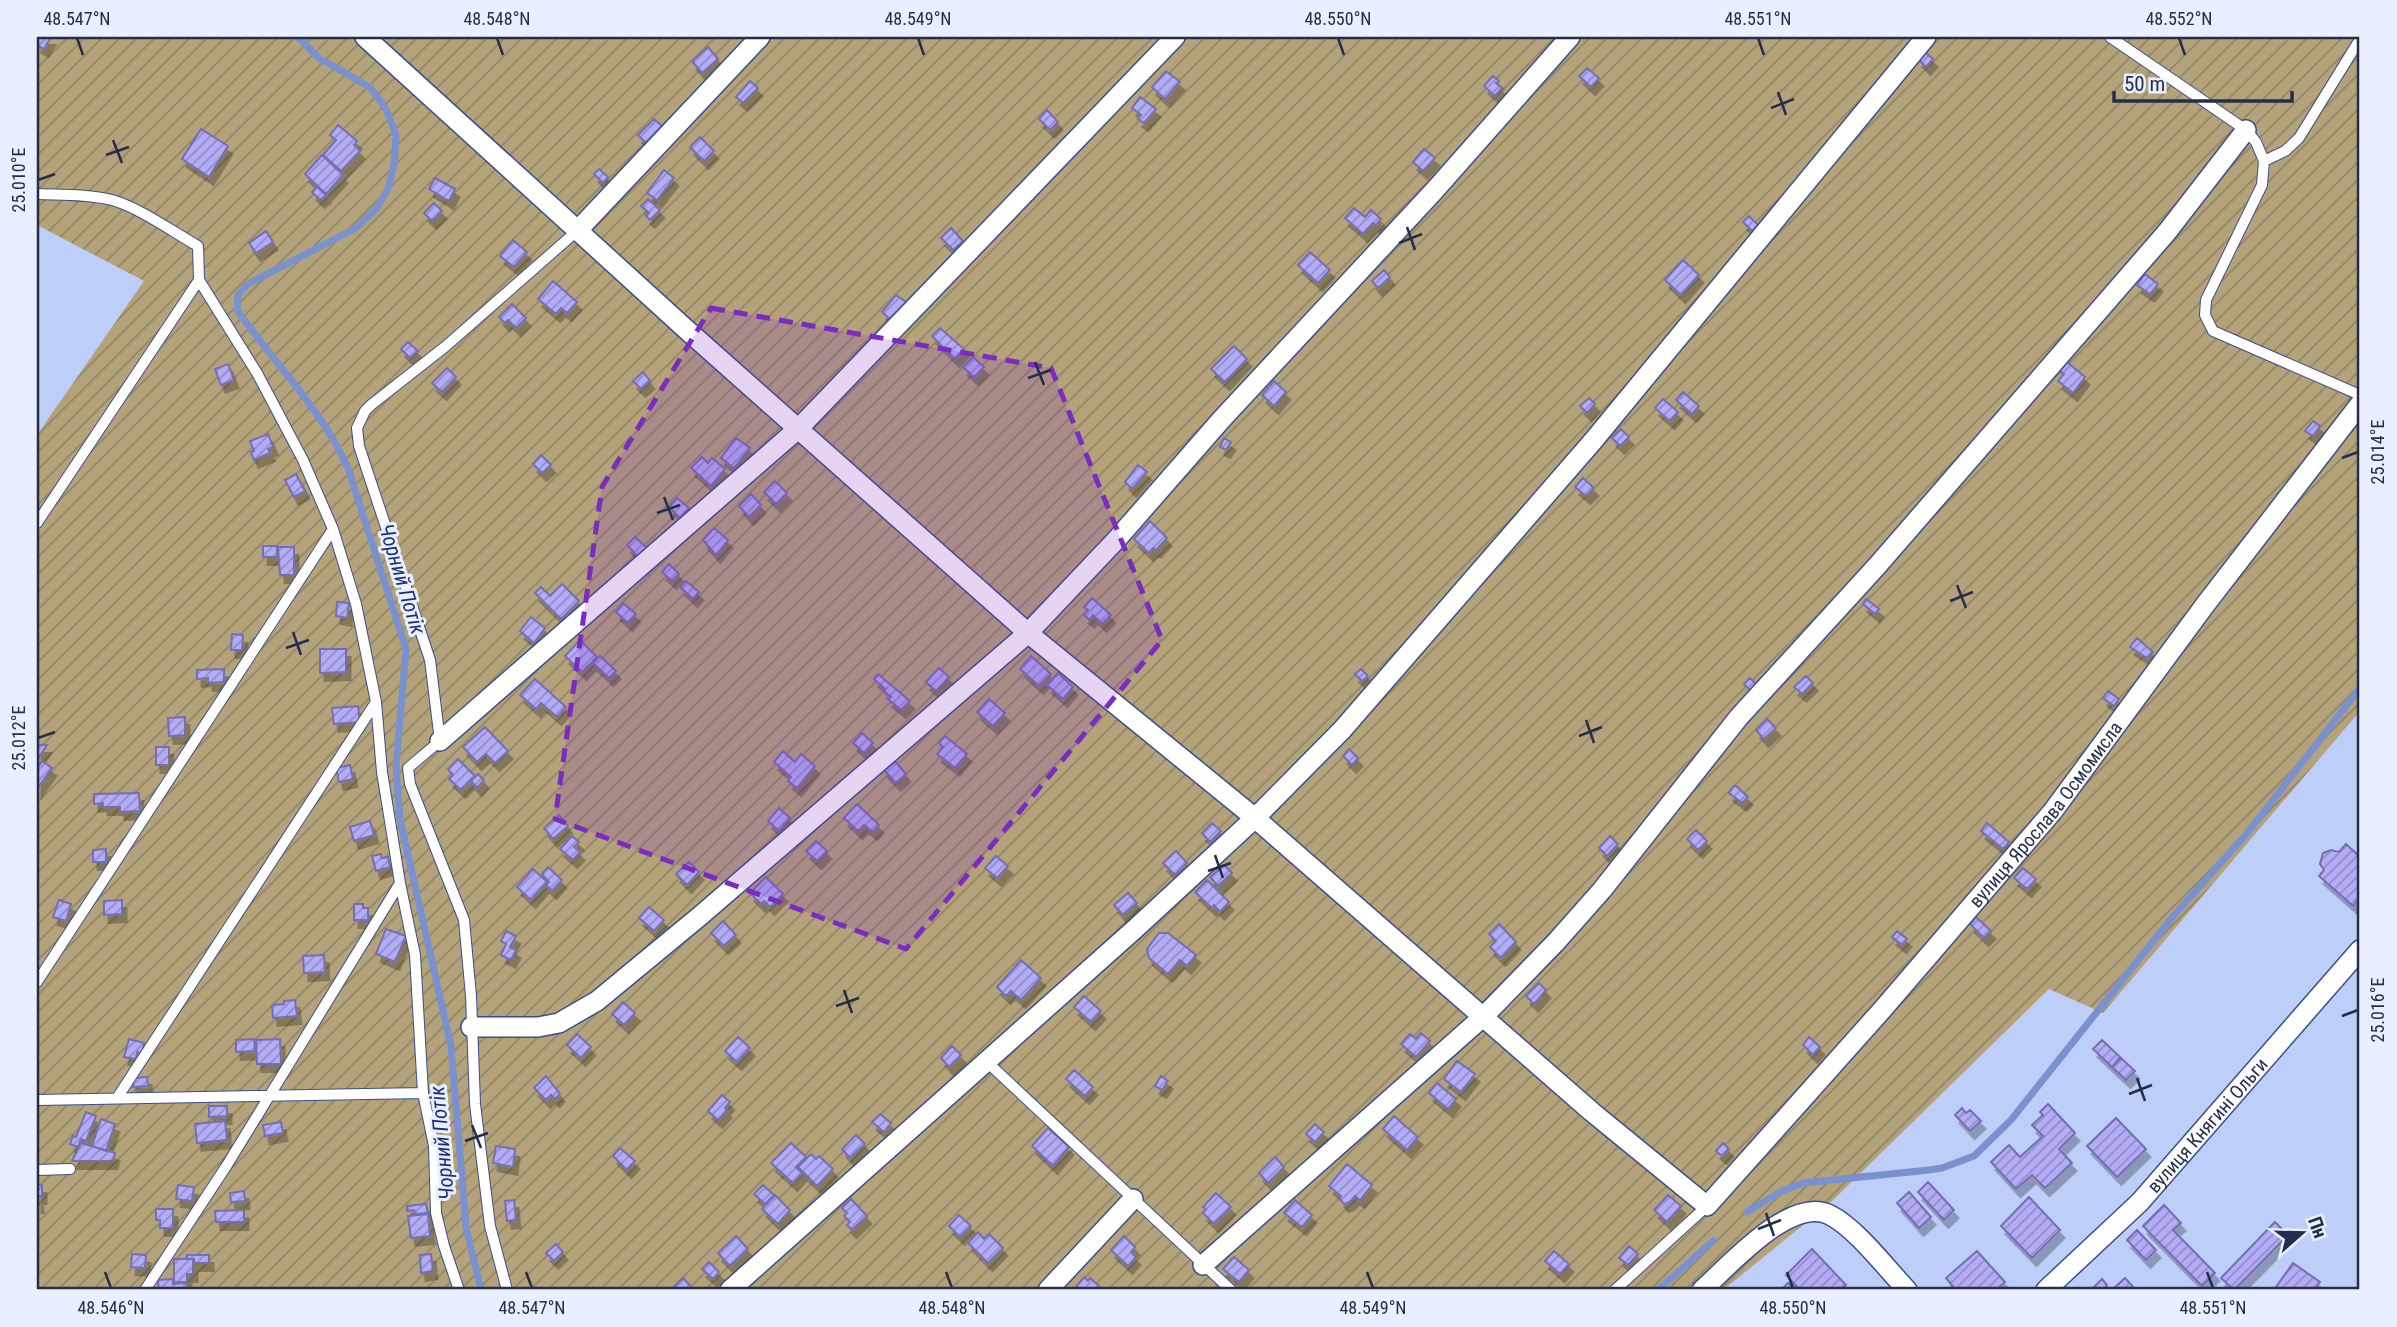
<svg xmlns="http://www.w3.org/2000/svg" width="2397" height="1327" viewBox="0 0 2397 1327" font-family="'Roboto Condensed',sans-serif">
<defs>
<pattern id="garden-furrows" width="10" height="10" patternUnits="userSpaceOnUse" patternTransform="scale(1.75)"><rect width="10" height="10" fill="#b4a37a"/><path d="M-1 1l2-2M0 10L10 0M9 11l2-2" fill="none" stroke="#928566"/></pattern>
<pattern id="building-hatch" width="6" height="6" patternUnits="userSpaceOnUse" patternTransform="scale(1.75)"><rect width="6" height="6" fill="#b3acf6"/><path d="M-1 1l2-2M0 6l6-6M5 7l2-2" fill="none" stroke="#918cc9"/></pattern>
<filter id="shadow"><feDropShadow dx="4.5" dy="8" stdDeviation="0" flood-color="#0004"/></filter>
</defs>
<rect width="100%" height="100%" fill="#bdcef9"/>
<path fill="url(#garden-furrows)" d="M37,37H2360V711L2103,1013L2049,989L1830,1203L1723,1290H37V435L144,281L37,225Z"/>
<g fill="none" stroke-linecap="round" stroke-linejoin="round">
<path stroke="#7a91d0" stroke-width="7" d="M298,37L319,58L371,88L386,109L396,135L394,164L388,189L376,209L356,228L248,284L238,295L237,310C275,364 320,407 348,468L406,649L396,766L400,819L451,1046L466,1227L481,1290
M1747,1212L1780,1192L1803,1183L1929,1170L1942,1168L1974,1156L2011,1120L2170,920L2249,831L2360,688
M1658,1290L1713,1241"/>
</g>
<path fill="url(#building-hatch)" stroke="#766eb2" stroke-width="2" filter="url(#shadow)" d="M37,37H51L44,49L37,45Z
M708,47L718,59L702,73L692,61Z
M1925,52L1933,59L1926,67L1918,59Z
M1587,68L1599,78L1591,87L1579,76Z
M1166,71L1180,82L1165,99L1152,87Z
M1493,76L1499,81L1496,83L1502,88L1495,96L1484,86Z
M750,81L758,88L743,103L736,97Z
M1140,97L1156,109L1144,123L1138,119L1141,115L1132,108Z
M1047,110L1058,122L1050,130L1039,119Z
M654,119L662,126L646,143L638,135Z
M338,125L357,141L354,145L360,151L341,171L323,155L336,140L330,135Z
M201,129L228,146L209,177L182,159Z
M700,137L714,151L704,161L690,147Z
M1424,149L1435,158L1423,171L1413,162Z
M322,155L343,175L326,194L305,174Z
M599,169L608,177L603,183L594,174Z
M664,170L674,178L657,200L647,193Z
M435,178L455,189L449,201L429,189Z
M317,187L326,195L320,200L312,192Z
M648,199L660,210L650,220L646,216L649,213L641,206Z
M434,203L442,211L432,221L424,213Z
M1354,208L1365,217L1371,210L1381,219L1376,225L1373,223L1363,234L1345,218Z
M1749,216L1758,225L1752,231L1743,222Z
M951,228L963,241L953,250L941,238Z
M266,231L273,242L256,253L249,243Z
M513,240L527,252L514,267L500,256Z
M1310,252L1330,270L1318,283L1298,265Z
M1683,260L1699,275L1681,295L1665,280Z
M1384,270L1390,277L1378,288L1372,281Z
M2145,274L2158,284L2150,294L2137,285Z
M553,281L577,302L567,313L561,308L556,314L538,299Z
M896,295L906,302L891,320L882,312Z
M512,304L526,318L516,328L508,320L505,323L499,317Z
M940,328L964,349L955,359L932,336Z
M408,342L418,351L410,358L401,349Z
M1234,346L1247,359L1225,382L1211,369Z
M973,357L984,367L974,377L963,367Z
M2067,362L2085,377L2073,393L2058,381L2064,374L2060,371Z
M228,364L234,380L221,385L215,369Z
M447,368L456,377L442,392L432,383Z
M643,372L650,381L641,389L633,381Z
M1274,381L1286,392L1274,406L1262,395Z
M1683,392L1699,406L1692,414L1676,400Z
M1589,398L1595,404L1587,413L1580,406Z
M1663,399L1678,412L1670,421L1655,408Z
M2313,421L2320,426L2313,436L2305,431Z
M1621,429L1629,437L1620,446L1612,438Z
M268,434L273,447L268,449L270,453L254,460L251,452L254,451L250,441Z
M736,438L750,448L734,468L721,458Z
M1224,438L1231,442L1226,450L1220,447Z
M541,455L551,465L542,473L533,464Z
M702,457L708,463L712,458L725,469L711,486L691,468Z
M1138,465L1147,472L1132,489L1125,482Z
M296,474L305,491L294,497L285,480Z
M1583,478L1594,488L1586,496L1575,487Z
M775,481L787,493L776,504L764,492Z
M751,494L761,505L749,517L739,506Z
M677,498L689,508L680,518L669,507Z
M1150,521L1167,538L1156,550L1153,548L1149,553L1134,539Z
M714,528L728,540L716,555L703,540Z
M635,537L648,549L639,558L627,545Z
M263,546H277V557H263Z
M278,547H294V575H280Z
M669,564L679,574L672,581L662,572Z
M686,581L699,592L693,599L680,587Z
M562,584L579,601L561,619L535,593L541,587L550,596Z
M1092,598L1111,615L1102,624L1093,615L1090,620L1084,615L1088,610L1084,607Z
M1866,599L1879,609L1875,614L1863,604Z
M337,602L349,603L347,618L336,616Z
M623,603L636,614L628,623L616,612Z
M531,617L545,628L534,643L520,631Z
M232,634L243,635L242,650H231Z
M2137,638L2153,652L2147,658L2130,647Z
M580,640L597,657L582,672L565,656Z
M320,649H346V672L320,673Z
M600,656L616,671L609,678L593,663Z
M1031,656L1051,674L1039,686L1020,669Z
M939,668L949,677L936,691L926,682Z
M224,669V682L208,683V678L197,679V670Z
M1361,669L1368,676L1362,681L1355,674Z
M1058,673L1073,687L1063,699L1047,685Z
M878,674L910,701L901,710L888,699L891,697L883,690L885,689L874,679Z
M1806,676L1813,683L1802,694L1794,687Z
M1750,678L1759,687L1753,693L1744,684Z
M535,679L566,707L557,717L541,703L536,709L520,695Z
M2108,691L2119,699L2114,706L2103,698Z
M989,699L1005,713L993,726L977,712Z
M358,706L360,722L334,724L332,708Z
M185,717V735L169,736L168,718Z
M1767,719L1776,728L1764,739L1756,730Z
M485,727L508,751L495,763L486,754L477,762L463,747Z
M862,733L873,743L864,753L853,743Z
M945,736L967,754L955,768L937,754L943,747L939,743Z
M37,745H47L37,760Z
M156,747H169V765H156Z
M1349,749L1358,758L1352,765L1343,756Z
M783,751L795,762L801,754L815,766L797,788L788,781L791,777L774,762Z
M458,759L475,776L461,790L449,779L453,775L448,769Z
M894,760L906,774L896,783L883,769Z
M42,761L52,768L37,789V769Z
M350,765L353,779L339,782L336,768Z
M478,774L484,780L477,788L471,781Z
M1735,785L1748,797L1742,803L1729,793Z
M139,793L140,811L120,812V807H103V803L94,804V794Z
M857,804L879,825L873,832L864,825L858,831L844,818Z
M779,808L790,818L779,831L768,821Z
M559,815L568,826L553,839L544,828Z
M370,821L374,835L354,841L350,827Z
M1212,823L1221,831L1210,842L1202,833Z
M1987,823L2009,842L2003,849L1981,831Z
M1696,830L1707,841L1698,850L1687,839Z
M572,836L579,842L574,847L580,852L573,860L560,849Z
M1610,836L1618,844L1607,856L1599,848Z
M816,841L827,851L817,861L806,851Z
M2346,844L2360,857V897L2353,906L2319,876L2324,870L2320,864L2323,853L2331,850L2339,852Z
M106,849V862H93V850Z
M1176,851L1187,863L1175,875L1163,863Z
M381,854L382,858L388,857L390,867L376,871L372,856Z
M996,856L1008,866L997,878L985,868Z
M689,862L699,872L687,885L676,874Z
M1224,865L1232,873L1218,886L1210,877Z
M548,867L562,880L552,891L546,885L549,882L542,874Z
M2023,868L2036,879L2027,889L2014,878Z
M533,869L547,882L531,900L517,887Z
M766,877L783,894L770,907L764,901L761,904L750,893Z
M1207,880L1229,902L1220,912L1214,905L1212,908L1195,892Z
M1128,893L1137,903L1123,915L1114,905Z
M59,900L71,904L66,921L53,917Z
M122,900V914L104,915V901Z
M354,904H363V908H368V920H354Z
M649,907L664,920L654,931L639,918Z
M1976,917L1991,931L1984,938L1970,924Z
M723,921L736,935L724,946L711,933Z
M1499,924L1516,942L1501,958L1490,947L1496,941L1489,934Z
M386,929L406,936L395,962L376,954Z
M506,931L516,936L510,947L516,950L511,960L501,955L506,944L501,941Z
M1897,931L1907,939L1902,945L1892,937Z
M1159,933H1168L1196,955L1187,966L1180,960L1168,974L1149,958L1147,949Z
M324,955L325,972L304,973L303,956Z
M1021,960L1041,978L1021,1000L1011,991L1006,996L997,987Z
M1539,983L1546,990L1534,1004L1526,996Z
M1084,996L1101,1011L1091,1022L1074,1007Z
M295,1000L297,1016L273,1018L272,1005L284,1004V1001Z
M623,1002L635,1013L624,1025L612,1014Z
M1421,1033L1430,1041L1416,1057L1401,1044L1410,1034L1416,1039Z
M577,1034L591,1047L581,1058L567,1045Z
M738,1037L750,1048L737,1062L725,1051Z
M1809,1037L1820,1047L1813,1055L1803,1045Z
M129,1039L144,1043L142,1053L137,1052L136,1059L124,1057Z
M254,1039L255,1051L236,1052V1040Z
M280,1039L281,1064H257L256,1040Z
M2102,1040L2120,1057L2112,1067L2093,1049Z
M952,1046L961,1055L949,1067L941,1058Z
M2121,1058L2135,1071L2126,1080L2112,1067Z
M1457,1061L1475,1074L1461,1092L1444,1079Z
M1074,1070L1093,1087L1085,1096L1066,1079Z
M546,1076L560,1094L555,1099L551,1095L546,1100L534,1088Z
M1161,1076L1168,1081L1162,1090L1155,1086Z
M147,1077L148,1086L133,1087L132,1078Z
M1437,1083L1456,1099L1448,1109L1429,1093Z
M722,1095L730,1102L725,1108L727,1110L718,1120L708,1111Z
M2048,1104L2075,1133L2059,1149L2072,1163L2045,1188L2032,1175L2016,1189L1991,1162L2009,1145L2020,1157L2043,1136L2032,1125L2043,1115L2040,1112Z
M209,1106H227V1116L209,1117Z
M1962,1108L1966,1113L1970,1110L1981,1121L1970,1131L1955,1115Z
M86,1112L96,1116L86,1141L81,1139L78,1147L70,1144L73,1136L76,1137Z
M880,1114L891,1123L884,1132L872,1122Z
M1394,1116L1418,1137L1407,1150L1383,1129Z
M2116,1118L2146,1149L2117,1177L2087,1146Z
M101,1119L115,1124L106,1151L92,1146Z
M225,1121L227,1140L197,1143L195,1124Z
M281,1122L283,1133L265,1136L263,1125Z
M1315,1124L1324,1132L1315,1142L1306,1134Z
M1048,1128L1069,1147L1053,1166L1032,1146Z
M856,1135L865,1144L850,1158L842,1149Z
M81,1143L115,1153L113,1161H72Z
M791,1143L806,1157L796,1167L802,1173L793,1183L771,1163Z
M1723,1143L1729,1149L1722,1156L1716,1151Z
M496,1146L515,1149L513,1167L493,1163Z
M620,1148L635,1161L627,1170L613,1156Z
M811,1154L816,1159L819,1156L833,1169L817,1186L798,1167Z
M1275,1157L1284,1167L1268,1183L1259,1173Z
M1347,1164L1372,1185L1360,1200L1355,1196L1350,1202L1344,1204L1340,1199L1341,1196L1329,1186Z
M1928,1182L1954,1210L1944,1220L1918,1192Z
M37,1185H42V1196H38L39,1205H37Z
M178,1185L194,1187L192,1201L176,1199Z
M763,1185L774,1195L765,1204L754,1194Z
M244,1191L245,1201L231,1202L230,1193Z
M1909,1192L1931,1217L1919,1228L1897,1203Z
M1216,1193L1231,1207L1214,1224L1203,1213L1206,1209L1203,1207Z
M775,1195L790,1210L778,1224L762,1209Z
M1668,1195L1681,1206L1667,1222L1654,1210Z
M2029,1197L2060,1230L2032,1258L2001,1226Z
M851,1199L867,1216L852,1230L847,1225L850,1222L844,1216L847,1213L842,1208Z
M514,1200L516,1220L507,1221L505,1201Z
M1295,1200L1312,1215L1302,1227L1284,1213Z
M426,1204L428,1213L415,1214L414,1210L407,1211V1206Z
M2164,1205L2181,1223L2173,1230L2215,1273L2202,1286L2143,1226Z
M156,1209H173V1228H160V1220H156Z
M244,1210V1222H216L215,1211Z
M428,1214L430,1236L411,1238L408,1216Z
M959,1215L971,1226L960,1237L949,1226Z
M2275,1222L2288,1235L2234,1290L2221,1278Z
M2137,1230L2156,1250L2146,1260L2127,1240Z
M978,1232L984,1239L989,1234L1003,1248L988,1263L968,1243Z
M736,1236L748,1249L730,1266L718,1253Z
M1124,1236L1135,1247L1131,1252L1136,1257L1128,1266L1111,1250Z
M556,1244L563,1252L554,1261L546,1253Z
M1629,1246L1638,1254L1628,1265L1619,1258Z
M1812,1249L1846,1285L1841,1290H1800L1786,1275Z
M1554,1251L1569,1264L1560,1274L1545,1261Z
M1977,1251L2005,1282L1996,1290H1956L1946,1278Z
M132,1254L146,1255L145,1268L131,1267Z
M431,1254L433,1271L421,1273L420,1255Z
M187,1255H209V1263H194V1259H187Z
M1234,1257L1249,1270L1239,1282L1223,1269Z
M174,1259H193V1274H187V1282H174Z
M709,1262L719,1272L713,1279L702,1269Z
M2293,1263L2320,1282L2314,1290H2274Z
M1084,1277L1088,1281L1090,1278L1103,1290H1079L1077,1286Z
M683,1278L694,1290H671Z
M2125,1278L2136,1290H2112Z
M173,1279V1284L187,1283V1290H159L158,1280Z
M2102,1279L2107,1285L2106,1290H2091Z
M1788,1283L1795,1290H1781Z"/>
<g fill="none" stroke-linecap="round" stroke-linejoin="round">
<defs>
<path id="lane" d="M2110,37L2246,130L2256,142L2264,161L2262,185L2206,300L2205,315L2213,331L2360,395
M2264,161L2285,151L2299,138L2360,39
M37,194C62,195 88,194 112,200C140,208 173,232 198,246L199,280L37,523
M333,529L356,604L376,702L382,772L400,883L415,955L423,1093L434,1146L436,1213L444,1246L459,1290
M37,982L333,529L303,460L257,373L199,280
M986,1061L1231,1290
M117,1098L376,702
M37,1100L423,1093
M37,1170L70,1169
M145,1290L227,1165L400,883
M507,1290L490,1226L475,1104L471,996L464,920L410,784L408,768L440,741L430,660L359,446L357,428L365,411L371,405L446,346L578,230
M1615,1290L1707,1206"/>
<g id="street">
<path id="s1" d="M365,37L688,331L1028,633L1255,818L1592,1112L1707,1206L1882,1010L2053,811L2205,605L2360,404"/>
<path d="M578,230L760,37"/>
<path d="M440,741L799,428L1175,37"/>
<path d="M471,1027H538L559,1023L597,1001L700,916L1028,633L1117,539L1221,420L1434,191L1570,37"/>
<path d="M1203,1265L1484,1016L1556,942L1602,890L1739,717L1877,566L2167,232L2246,130"/>
<path d="M730,1290L1136,928L1255,818L1342,730L1593,441L1926,37"/>
<path d="M1048,1290L1133,1199"/>
<path d="M1702,1290C1729,1266 1791,1195 1830,1215C1856,1228 1887,1269 1907,1290"/>
<path id="s2" d="M2046,1290L2140,1202L2360,950"/>
</g>
</defs>
<use href="#lane" stroke="#3a4e8b" stroke-width="12"/>
<use href="#street" stroke="#3a4e8b" stroke-width="22"/>
<use href="#lane" stroke="#fff" stroke-width="10"/>
<use href="#street" stroke="#fff" stroke-width="19"/>
</g>
<path fill="#7b2cbf" fill-opacity="0.2" stroke="#7b2cbf" stroke-width="5" stroke-dasharray="14 9" stroke-linejoin="round" d="M711,308L1051,368L1162,640L906,949L555,819L602,487Z"/>
<path fill="none" stroke="#242e4a" stroke-width="2.5" d="M77,38L83,55M497,38L503,55M918,38L924,55M1338,38L1344,55M1758,38L1764,55M2179,38L2185,55M1778,92L1786,115M1771,108L1794,99M113,140L122,163M106,155L129,147M38,180L55,174M1407,227L1415,250M1399,243L1422,234M1035,362L1044,385M1028,378L1051,370M2342,458L2358,452M664,497L673,520M657,513L680,505M1957,585L1966,608M1950,601L1973,592M293,632L301,655M286,648L309,640M1586,720L1594,743M1579,736L1602,727M38,738L55,732M1215,855L1223,878M1208,871L1231,863M844,990L852,1013M836,1006L859,998M2342,1016L2358,1010M2137,1078L2145,1101M2129,1094L2152,1085M472,1125L481,1148M465,1141L488,1133M1766,1213L1774,1236M1758,1229L1781,1220M105,1272L111,1288M526,1272L532,1288M946,1272L952,1288M1367,1272L1373,1288M1787,1272L1793,1288M2207,1272L2213,1288"/>
<g text-anchor="middle" stroke-width="6" stroke-linejoin="round" paint-order="stroke">
<g font-size="19" fill="#242e4a" stroke="#e9effe">
<text dy="7" stroke="none"><textPath href="#s1" startOffset="2298">вулиця Ярослава Осмомисла</textPath></text>
<text dy="7" stroke="none"><textPath href="#s2" startOffset="231">вулиця Княгині Ольги</textPath></text>
</g>
<g font-size="21" font-style="italic" fill="#1c2e78" stroke="#e9effe">
<text transform="translate(402 579) rotate(73)" y="7">Чорний Потік</text>
<text transform="translate(442 1143) rotate(-95)" y="7">Чорний Потік</text>
</g>
</g>
<rect width="2397" height="1327" fill="none" stroke="#e9effe" stroke-width="77"/>
<g transform="translate(2302 1233) rotate(70)" stroke="#e9effe" stroke-width="5" paint-order="stroke">
<path d="M0-5L12 26L0 18L-12 26Z" fill="#242e4a"/>
<text y="-10" font-size="19" font-weight="bold" text-anchor="middle" fill="#242e4a">Пн</text>
</g>
<path d="M2114 91v10h178v-10" fill="none" stroke="#242e4a" stroke-width="3.5"/>
<text x="2124" y="91" font-size="21" fill="#242e4a" stroke="#e9effe" stroke-width="5" paint-order="stroke">50 m</text>
<rect x="38" y="38" width="2320" height="1250" fill="none" stroke="#242e4a" stroke-width="2.5"/>
<g font-size="18" text-anchor="middle" fill="#242e4a">
<text x="77" y="25">48.547°N</text>
<text x="497" y="25">48.548°N</text>
<text x="918" y="25">48.549°N</text>
<text x="1338" y="25">48.550°N</text>
<text x="1758" y="25">48.551°N</text>
<text x="2179" y="25">48.552°N</text>
<text transform="translate(19 180) rotate(-90)" y="6">25.010°E</text>
<text transform="translate(2378 452) rotate(-90)" y="6">25.014°E</text>
<text transform="translate(19 738) rotate(-90)" y="6">25.012°E</text>
<text transform="translate(2378 1010) rotate(-90)" y="6">25.016°E</text>
<text x="111" y="1314">48.546°N</text>
<text x="532" y="1314">48.547°N</text>
<text x="952" y="1314">48.548°N</text>
<text x="1373" y="1314">48.549°N</text>
<text x="1793" y="1314">48.550°N</text>
<text x="2213" y="1314">48.551°N</text>
</g>
</svg>
